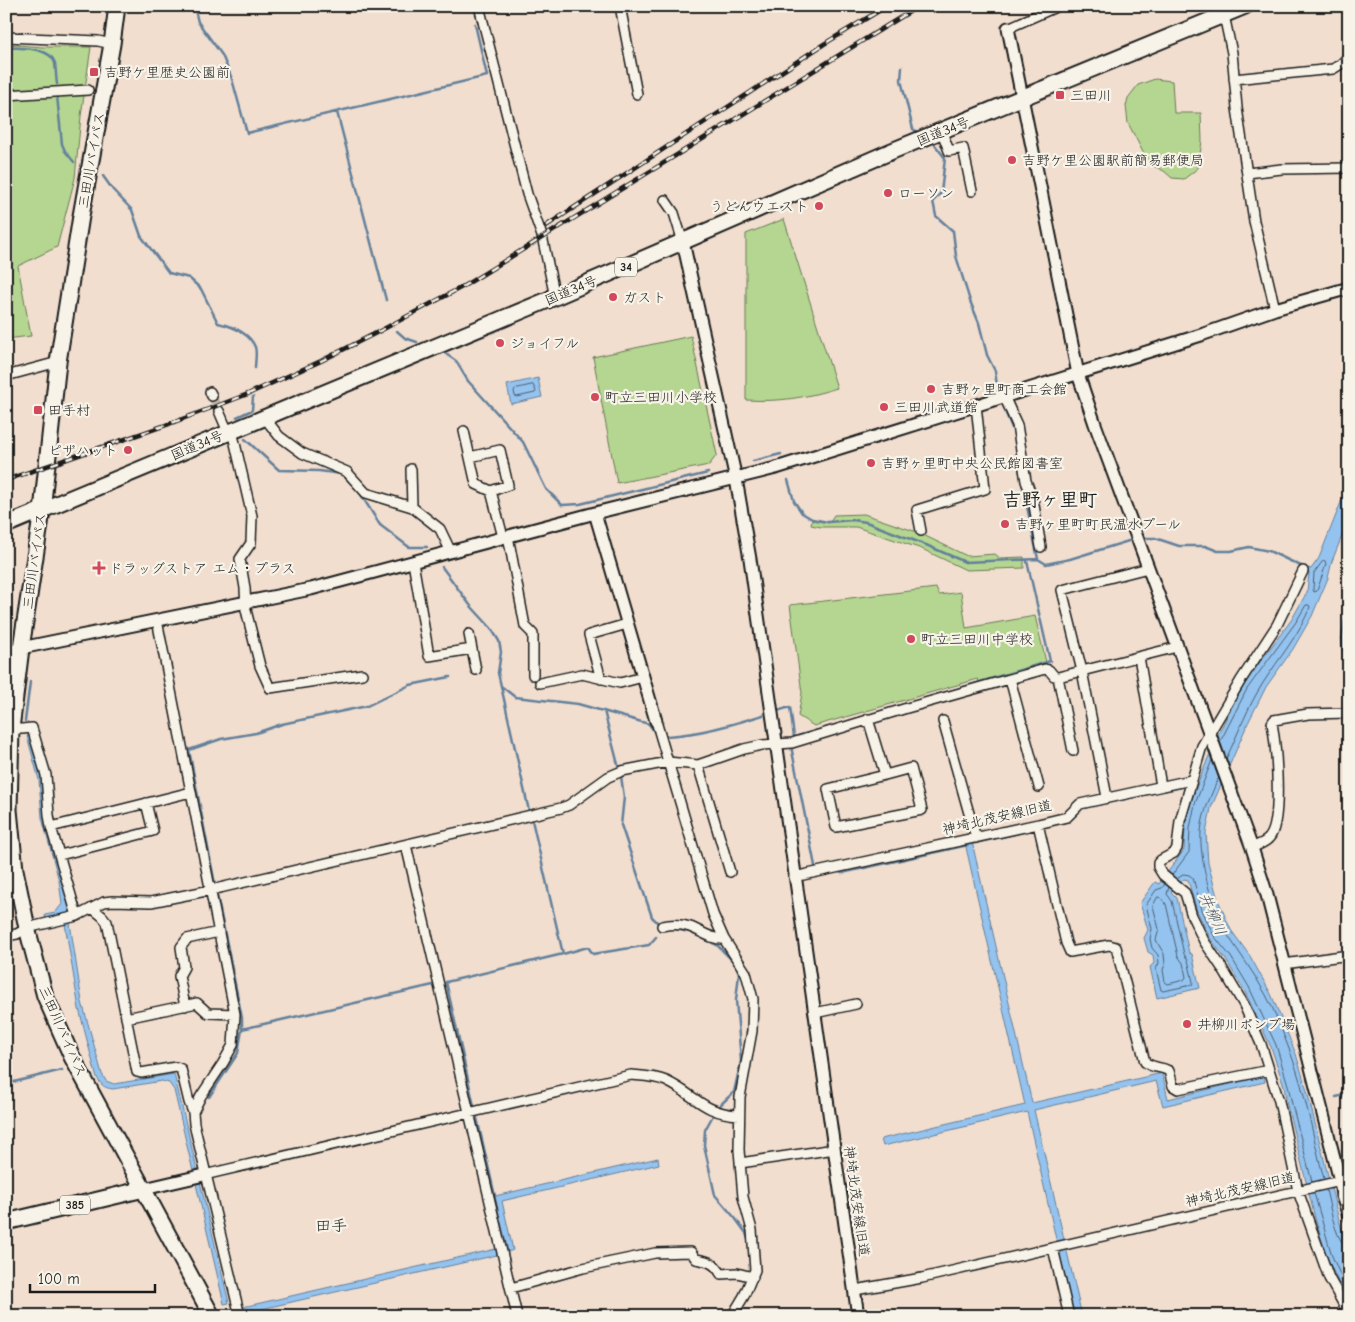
<svg xmlns="http://www.w3.org/2000/svg" width="1355" height="1322" viewBox="0 0 1355 1322" font-family="'Comic Neue','Klee One',sans-serif">
<rect width="100%" height="100%" fill="#f1decf"/>
<filter id="ink" filterUnits="userSpaceOnUse"><feTurbulence type="fractalNoise" baseFrequency=".02" numOctaves="2"/><feDisplacementMap in="SourceGraphic" scale="10" xChannelSelector="R" yChannelSelector="G"/><feConvolveMatrix kernelMatrix="1 2 1 2 8 2 1 2 1" color-interpolation-filters="sRGB"/></filter>
<g filter="url(#ink)">
<path fill="#b4d690" stroke="#687956" d="M6,44L42,47H91L81,116L75,178L57,247L18,266L31,336L6,339Z
M1155,79L1172,81L1174,113H1201L1202,141L1198,168L1184,179L1172,178L1164,171L1149,164L1128,123L1126,106L1128,98L1138,85Z
M784,219L837,388C805,398 779,402 746,400V234Z
M691,336L717,455L709,465L617,483L593,357Z
M864,514L917,532L967,556L995,554L1000,558L1024,557V568L966,570L922,549L856,527H821L811,525L812,520L829,523L834,515Z
M936,588L939,595L961,592L966,628L1035,616L1046,662L979,682L978,679L814,726L798,716L802,693L790,605Z"/>
<path fill="#94c3ef" stroke="#64809b" d="M538,378L542,397L511,404L507,385Z
M1349,482V519L1332,561L1328,578L1312,616L1293,649L1266,687L1247,725L1211,808L1206,833L1208,863L1218,900L1231,930L1250,956L1271,994L1296,1054L1307,1091L1340,1224L1349,1247V1305L1327,1258L1315,1218L1287,1105L1284,1086L1271,1047L1244,990L1226,960L1210,938L1197,911L1188,880L1184,879L1171,892L1177,898L1189,953L1192,954L1200,988L1157,998L1150,967L1154,963L1153,955L1148,952L1144,938L1148,930L1140,903L1155,882L1159,884L1184,850L1185,827L1190,803L1215,741L1242,686L1292,619L1307,592L1309,573L1306,571L1308,568L1311,569L1319,558Z
M31,735L43,777L45,816L71,914L46,920L45,915L55,913L62,904L59,881L42,818L39,780L27,736Z
M972,842L1032,1103L1162,1073L1168,1099L1264,1076L1265,1082L1163,1106L1156,1081L1034,1110L1082,1316H1074L1060,1256C1061,1249 1060,1244 1056,1239L1027,1112L883,1146L881,1139L1025,1105L965,843Z
M70,923L82,1002L102,1074L106,1081L114,1084L174,1074L229,1303L224,1304L174,1090L169,1083L162,1081L113,1089C103,1088 100,1084 96,1075L79,1009L65,924Z
M658,1158L659,1164L502,1201L513,1250L508,1252L495,1196Z
M496,1249L497,1255L244,1313L243,1307Z"/>
<g fill="none" stroke-linecap="round" stroke-linejoin="round">
<path stroke="#4c5f70" stroke-width="1" d="M533,385L536,391L535,393L517,397L515,396L514,391L515,389Z
M1325,561L1326,564L1317,591L1314,592L1313,589L1314,573L1322,562Z
M1220,742L1247,689L1296,622L1306,605H1309L1310,607C1299,635 1279,658 1263,683C1248,706 1238,734 1226,759
M1219,777C1211,795 1203,812 1201,831C1199,859 1212,910 1227,934C1240,954 1254,973 1266,995C1276,1013 1283,1034 1291,1054C1306,1094 1313,1138 1324,1179
M1172,875L1189,852L1190,828L1195,804L1212,760
M1177,879L1184,874L1189,875L1193,878L1202,910L1214,936L1231,957L1249,987L1276,1045L1288,1085L1292,1104L1312,1182
M1165,884L1162,888L1156,890L1146,905L1152,929L1150,939L1152,948L1158,955L1159,963L1156,969L1161,990L1163,991L1192,985L1193,982L1188,960L1184,954L1172,901L1167,894L1169,887
M1158,897L1161,898L1166,904L1178,956L1183,963L1186,977L1184,980L1168,984L1165,982L1163,970L1165,964L1164,954L1156,940L1159,929L1153,906Z
M1326,1190C1330,1205 1334,1235 1345,1246H1349
M1314,1193L1332,1256L1349,1295"/>
<path stroke="#64809b" stroke-width="2.5" d="M194,6L198,22L222,55L232,79L247,133L487,76L475,24
M6,47C21,49 49,46 55,63C56,70 56,78 57,84
M902,67L901,80L913,129L916,131
M57,96L62,144L65,151L74,162
M337,112L386,300
M935,145L945,158L941,193L933,201L936,216L953,231L956,256L970,301L979,323L987,355L995,371L997,386
M103,176L113,190L132,210L141,236L169,273L189,278L201,289L218,323C231,326 249,332 255,347C257,352 255,362 255,368
M397,331L405,338L417,342
M446,354L456,361L468,381L523,442L546,489L562,505L580,504L708,473
M1005,411L1014,433
M237,417L252,410L253,397
M245,439L279,470L319,471L342,474L360,493L380,525L409,547H427
M753,461L781,454
M1019,468L1038,559
M788,480L794,501L802,513L812,519L828,522L853,520L866,522L926,545L965,562L1038,559L1046,564L1070,559L1135,539
M1140,538H1155L1179,546H1205L1218,551H1231L1249,547L1269,551L1303,567
M442,567L470,605L491,628L499,641L501,652L498,673L501,686L515,697L578,704L649,724L656,734
M6,606H9L12,622L11,635
M501,686L529,811
M930,697L1050,661L1027,561
M1348,707L1342,638L1349,593
M604,711L621,776L624,797L621,825L652,917L661,926
M777,711L790,707L794,737L851,721
M25,721L30,682
M667,736C700,734 731,725 763,715
M791,746L816,871
M1047,826L1069,821L1082,808L1182,787
M971,844L1028,831
M837,871L842,873L968,845
M215,884L189,750L221,739L256,733L282,724L367,706L410,685L450,677
M6,928L10,927
M675,929L690,932L717,945L736,964L739,974L736,1000L741,1061L734,1092L717,1108L705,1130L704,1145L715,1195L735,1218L746,1233L749,1243
M563,954L588,947L593,954L649,945L656,937
M242,1029L433,985
M6,1084L62,1070
M209,1097L238,1053L242,1029V1018L217,895
M1336,1097L1349,1094
M474,1106L446,982L563,954L532,820
M477,1118L495,1196
M738,1298L744,1285"/>
<path stroke="#c6b7ab" stroke-width="9" stroke-dasharray="9 4.5" stroke-linecap="butt" d="M212,396L219,411"/>
<defs>
<path id="street" d="M479,6L527,194L542,236L555,297
M620,6L637,94
M1224,15L1232,53L1237,108L1254,221L1275,309
M1008,28L1058,6
M6,37L98,41L112,44
M1234,79L1333,69L1341,64L1349,56
M6,95L88,90
M942,132L949,151L963,148L972,191
M1247,173L1282,169L1349,168
M665,200L674,213L683,242
M6,376L58,362
M210,392L212,396
M1004,396L1017,425L1026,481L1033,499L1041,547
M219,411L225,425L234,439L252,516L251,543L240,559L245,588L246,610L260,666L270,688L362,674
M264,417L279,436L302,453L347,472L366,493L412,507
M464,431L476,484L491,491L503,537
M470,457L500,450L508,485L491,491
M411,469L412,507L440,529L451,552
M921,531L917,510L985,489L976,405
M508,536L525,626L533,634V675
M413,562L429,656L472,649
M1303,571L1277,625L1241,680L1202,746L1180,821L1177,848L1174,853L1161,860L1158,863V867L1163,875L1185,893L1192,916L1204,941L1222,968L1244,1005L1261,1044L1279,1101L1298,1191L1329,1278L1349,1314
M157,620L235,1014L233,1045L223,1063L201,1096L193,1112
M469,634L476,670
M6,651L21,648
M1139,657L1161,786
M1058,677L1073,751
M601,679L589,635L627,624
M1010,679L1039,787
M540,683L582,674L620,683L643,677
M868,719L885,775L911,768L922,810L836,827L828,789L885,775
M656,721L713,914L724,939L746,973L753,999L752,1031L740,1097L739,1150L743,1197L752,1230L755,1270L744,1296L732,1316
M943,721L976,838
M11,729H22L32,728L46,775L49,815L51,827L77,916
M698,765L730,872
M1107,797L1082,671L1062,590L1148,568
M1038,824L1066,943L1070,952L1109,945L1116,947L1145,1062C1155,1070 1159,1065 1169,1071L1173,1086L1178,1089L1269,1070
M51,827L191,792
M406,845L517,1316
M1252,848C1257,845 1265,843 1269,838C1283,823 1276,745 1272,723L1274,720L1308,714L1349,713
M60,855L153,831L146,803
M794,877L1038,824L1067,817L1080,804L1191,780
M92,908L102,916L107,922L137,1072L141,1073L176,1067L181,1069L189,1102L193,1112L194,1124L240,1316
M662,926C671,924 681,924 690,927C701,931 712,940 724,939
M6,936L17,934L27,928L77,916L104,902L112,901L151,902L211,890L561,808L569,805L608,777L622,771L668,762L698,765L744,749L762,745L792,743L907,708L1045,669L1049,670L1054,676L1058,677L1177,647
M1284,964L1349,955
M185,1006L179,976L184,967L181,947L187,939L219,932
M815,1013L856,1004
M126,1018L197,1003L208,1013L235,1014
M740,1163L835,1149
M200,1176L631,1075C643,1076 655,1076 666,1081C696,1095 702,1113 739,1115
M1053,1248L1069,1316
M511,1288L583,1268L655,1253L691,1252L696,1259C708,1261 715,1263 721,1274L737,1273L753,1277
M855,1290L922,1278L1349,1179"/>
<path id="secondary" d="M1008,28L1078,374L1095,424L1252,848L1267,895L1340,1181L1342,1196L1349,1216
M683,242L736,479L750,559L858,1316
M595,513L656,721
M21,648L311,589L595,513L776,468L1201,335L1275,309L1349,288
M144,1189L200,1176"/>
<path id="highway" d="M117,6L112,44L81,216L58,362L42,511L21,648L11,729L9,810L15,870L27,928L45,996L72,1057L212,1316
M6,525L555,297L892,151L1245,6
M6,1222L144,1189"/>
</defs>
<use href="#street" stroke="#1c1c1c" stroke-width="12"/>
<use href="#secondary" stroke="#1c1c1c" stroke-width="15"/>
<use href="#highway" stroke="#1c1c1c" stroke-width="19"/>
<use href="#street" stroke="#f7f3e8" stroke-width="9"/>
<use href="#secondary" stroke="#f7f3e8" stroke-width="11"/>
<use href="#highway" stroke="#f7f3e8" stroke-width="15"/>
<defs>
<path id="rail" d="M546,226L824,44L887,6
M6,480L169,424L248,394L321,361L378,332L462,287L919,6"/>
</defs>
<use href="#rail" stroke="#1c1c1c" stroke-width="4.5"/>
<use href="#rail" stroke="#f7f3e8" stroke-width="2.5" stroke-dasharray="8" stroke-linecap="butt"/>
</g>
</g>
<g fill="#d1495b" stroke="#f7f3e8" stroke-width="2">
<rect x="89" y="67" width="10" height="10" rx="2.5"/>
<rect x="1055" y="90" width="10" height="10" rx="2.5"/>
<circle cx="1012" cy="160" r="5"/>
<circle cx="888" cy="193" r="5"/>
<circle cx="819" cy="206" r="5"/>
<circle cx="613" cy="297" r="5"/>
<circle cx="500" cy="343" r="5"/>
<circle cx="931" cy="389" r="5"/>
<circle cx="595" cy="397" r="5"/>
<circle cx="884" cy="407" r="5"/>
<rect x="33" y="405" width="10" height="10" rx="2.5"/>
<circle cx="128" cy="450" r="5"/>
<circle cx="871" cy="463" r="5"/>
<circle cx="1005" cy="524" r="5"/>
<path d="M96.5 560.5h5v5h5v5h-5v5h-5v-5h-5v-5h5z"/>
<circle cx="911" cy="639" r="5"/>
<circle cx="1187" cy="1024" r="5"/>
</g>
<g text-anchor="middle" stroke-width="4.5" stroke-linejoin="round" paint-order="stroke">
<g fill="#f7f3e8" stroke="#5e5c59" stroke-width="1">
<rect x="615" y="257.5" width="22" height="19" rx="4"/>
<rect x="60" y="1195.5" width="30" height="19" rx="4"/>
</g>
<g font-size="12" font-weight="bold" fill="#1c1c1c">
<text x="626" y="271">34</text>
<text x="75" y="1209">385</text>
</g>
<g font-size="14" fill="#1c1c1c" stroke="#f7f3e8" text-anchor="start">
<text x="104" y="77">吉野ケ里歴史公園前</text>
<text x="1070" y="100">三田川</text>
<text x="1022" y="165">吉野ケ里公園駅前簡易郵便局</text>
<text x="898" y="198">ローソン</text>
<text x="809" y="211" text-anchor="end">うどんウエスト</text>
<text x="623" y="302">ガスト</text>
<text x="510" y="348">ジョイフル</text>
<text x="941" y="394">吉野ヶ里町商工会館</text>
<text x="605" y="402">町立三田川小学校</text>
<text x="894" y="412">三田川武道館</text>
<text x="48" y="415">田手村</text>
<text x="118" y="455" text-anchor="end">ピザハット</text>
<text x="881" y="468">吉野ヶ里町中央公民館図書室</text>
<text x="1015" y="529">吉野ヶ里町町民温水プール</text>
<text x="109" y="573">ドラッグストア エム・プラス</text>
<text x="921" y="644">町立三田川中学校</text>
<text x="1197" y="1029">井柳川ポンプ場</text>
</g>
<g font-size="14" fill="#1c1c1c" stroke="#f7f3e8">
<text transform="translate(943 131) rotate(-22)" y="5">国道34号</text>
<text transform="translate(91 160) rotate(-80)" y="5">三田川バイパス</text>
<text transform="translate(571 290) rotate(-23)" y="5">国道34号</text>
<text transform="translate(197 445) rotate(-23)" y="5">国道34号</text>
<text transform="translate(34 561) rotate(-82)" y="5">三田川バイパス</text>
<text transform="translate(997 817) rotate(-13)" y="5">神埼北茂安線旧道</text>
<text transform="translate(63 1031) rotate(66)" y="5">三田川バイパス</text>
<text transform="translate(1240 1189) rotate(-13)" y="5">神埼北茂安線旧道</text>
<text transform="translate(857 1201) rotate(82)" y="5">神埼北茂安線旧道</text>
</g>
<g font-size="15" font-style="italic" fill="#465666" stroke="#f7f3e8">
<text transform="translate(1213 914) rotate(67)" y="5">井柳川</text>
</g>
<g font-size="16" fill="#1c1c1c" stroke="#f7f3e8">
<text x="331" y="1231">田手</text>
</g>
<g font-size="19" font-weight="bold" fill="#1c1c1c" stroke="#f7f3e8">
<text x="1050" y="506">吉野ヶ里町</text>
</g>
</g>
<rect width="1355" height="1322" fill="none" stroke="#f7f3e8" stroke-width="25"/>
<rect x="12" y="12" width="1330" height="1297" fill="none" stroke="#1c1c1c" stroke-width="2" filter="url(#ink)"/>
<path d="M30 1284v8h125v-8" fill="none" stroke="#1c1c1c" stroke-width="2.5"/>
<text x="38" y="1284" font-size="15" fill="#1c1c1c" stroke="#f7f3e8" stroke-width="4" paint-order="stroke">100 m</text>
</svg>
